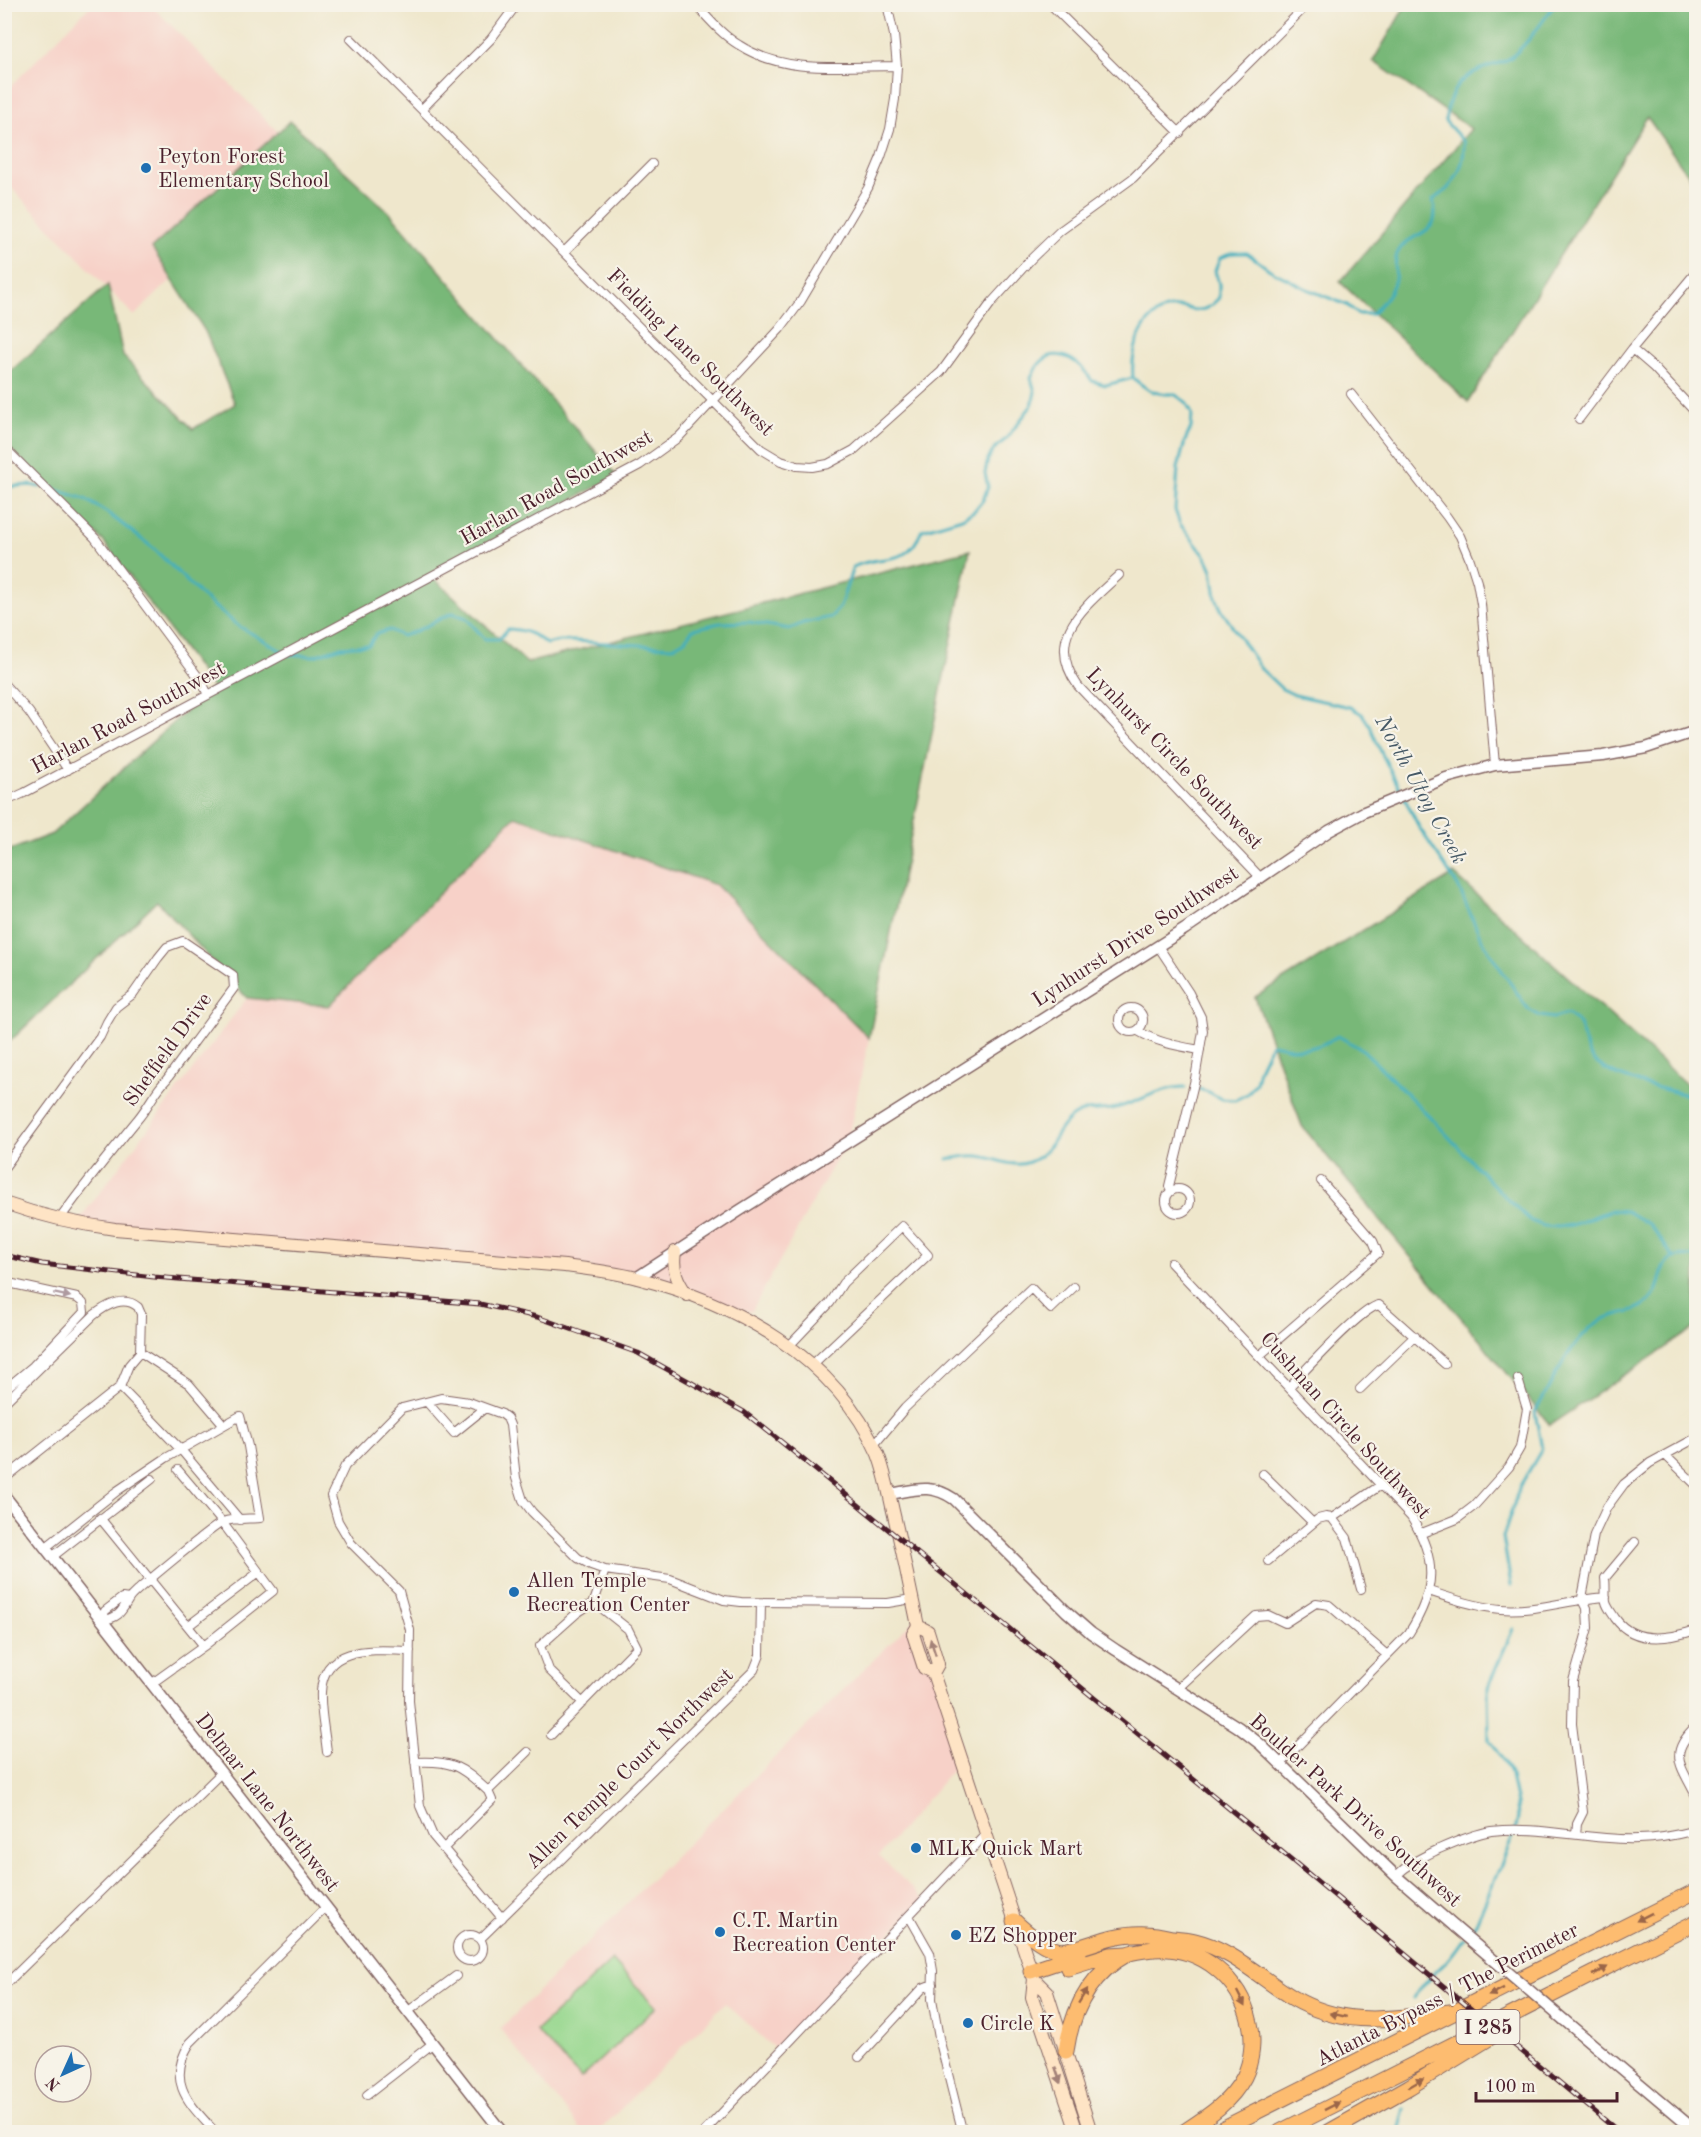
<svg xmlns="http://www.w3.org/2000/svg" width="1701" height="2137" viewBox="0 0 1701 2137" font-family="'Old Standard TT',serif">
<rect width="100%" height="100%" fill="#f7f3e8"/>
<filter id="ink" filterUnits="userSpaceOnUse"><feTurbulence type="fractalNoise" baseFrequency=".0167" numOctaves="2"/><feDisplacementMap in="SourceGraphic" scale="12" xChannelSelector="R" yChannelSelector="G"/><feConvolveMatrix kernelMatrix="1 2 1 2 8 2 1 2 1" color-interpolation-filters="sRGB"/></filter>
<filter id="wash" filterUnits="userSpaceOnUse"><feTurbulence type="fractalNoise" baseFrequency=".008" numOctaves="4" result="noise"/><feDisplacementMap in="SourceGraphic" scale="24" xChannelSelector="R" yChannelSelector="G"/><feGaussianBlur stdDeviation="1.35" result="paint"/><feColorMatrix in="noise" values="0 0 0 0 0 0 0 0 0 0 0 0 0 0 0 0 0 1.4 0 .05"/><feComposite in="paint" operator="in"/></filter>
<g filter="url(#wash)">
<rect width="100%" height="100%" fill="#efe7cc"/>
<path fill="#f7d1c8" d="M91,5H151L301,155L134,316L5,181V92Z
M515,816L716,885L869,1038L848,1139L751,1312L664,1286L585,1267L76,1224L247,998L329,1006Z
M918,1616L963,1757L879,1856L924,1900L774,2048L725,2003L598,2132H583L500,2029Z"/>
<path fill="#96d78d" stroke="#707b5c" stroke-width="1.5" d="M612,1960L656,2007L581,2078L536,2031Z"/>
<path fill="#78b878" stroke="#616c52" stroke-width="1.5" d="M1406,5H1696V186L1647,117L1468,402L1340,282L1471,129L1373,61Z
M290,121L391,214L617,476L430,575L527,663L970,550L869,1038L716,885L515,816L329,1006L247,998L157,901L5,1046V852L52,834L212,687L104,542L5,443V376L108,285L123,356L193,429L235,404L205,331L152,248Z
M1454,874L1696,1093V1327L1550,1425L1302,1126L1255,997Z"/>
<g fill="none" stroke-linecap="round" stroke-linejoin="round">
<path stroke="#41afbe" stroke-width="3" d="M1555,4C1543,21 1526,46 1510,58C1502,64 1492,64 1484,68C1457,78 1449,93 1445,121L1464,142C1465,166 1455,187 1433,200C1443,239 1411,229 1398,252C1393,261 1397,270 1395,279C1392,293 1381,304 1372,314H1358L1347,305L1307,289L1270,270L1247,253H1233L1220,258L1215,271L1219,284V298C1212,305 1206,311 1195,310C1191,310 1186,307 1182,307C1144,305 1130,348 1133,378C1147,390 1155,395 1174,394L1186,402L1192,414L1191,428L1185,441L1178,468L1175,510L1180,524L1206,557L1212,570L1216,598L1222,611L1261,669L1282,689L1295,695L1350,707L1362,714L1370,726L1381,752L1419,827L1458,886L1481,938L1496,962L1528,1009L1540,1016L1554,1018L1567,1014C1571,1017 1576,1020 1578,1023C1585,1034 1583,1047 1592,1058C1609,1080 1669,1090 1696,1097
M4,487L31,485L40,487
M50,488L85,499L109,514L153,548L204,598L237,625L287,654L314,656L341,647L369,645L376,634L390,630L402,636C420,632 434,620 453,613L466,618L485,639H499L508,629C524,630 534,633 546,644L560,641H574L673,647L685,640L693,629L720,623L749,622L790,629L803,623L831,617L840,607L853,567C883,552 906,570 922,530L962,518L974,511L983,500L988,487L985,473L988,459L995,448L1006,439L1032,405L1035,392L1031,378C1046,342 1074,353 1092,381L1106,385L1133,378
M1195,1088L1209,1092L1221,1099L1235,1100L1247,1094L1256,1083L1259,1069L1271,1044C1281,1045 1291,1049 1300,1049C1314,1049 1327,1043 1338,1036L1363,1050L1433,1120L1500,1192L1531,1221L1544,1226L1558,1227L1572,1225L1612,1210L1626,1211L1650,1225L1674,1258
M948,1159C960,1157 972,1154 985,1157C999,1160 1015,1168 1029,1162C1055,1152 1053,1130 1072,1117C1084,1108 1097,1111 1111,1109C1137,1104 1158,1087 1185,1087
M1511,1585L1503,1537L1520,1486L1542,1449L1535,1412C1553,1382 1569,1342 1598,1322C1615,1311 1638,1315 1652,1298C1668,1278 1652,1252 1694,1257L1696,1254
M1468,1933L1476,1923L1515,1832L1518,1818L1517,1804L1511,1776L1505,1763L1489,1740L1488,1687L1513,1629
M1414,1998C1424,1979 1429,1979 1443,1965C1451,1957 1457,1948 1464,1938
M1398,2132L1404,2109"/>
</g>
</g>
<g filter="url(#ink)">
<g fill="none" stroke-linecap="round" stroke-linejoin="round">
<defs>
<path id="minor" d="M695,4C709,19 722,35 739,45C785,75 844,66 897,66
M1050,4L1180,133
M351,39L761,449L781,461L797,466L812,467L828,464L854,450L941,372L992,302L1032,258L1060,231L1133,178L1308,4
M422,109L491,39L517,4
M564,252L652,164
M1632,349L1654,368L1696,413
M1351,394L1447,517L1460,536L1470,560L1477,582L1481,604L1495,765
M1579,419L1632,349L1696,272
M4,447L95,538L202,682L208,695
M1119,575C1085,607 1043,637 1078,686L1261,878
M4,684L29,712L68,770
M4,802L24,793L640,465L679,437L780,329L801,301L868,188L881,157L890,129L895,99L897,66L894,35L887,4
M1158,946L1189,993L1201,1017L1203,1031L1195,1079L1169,1186L1171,1190
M1119 1020a12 12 0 1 1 24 0a12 12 0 1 1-24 0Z
M1138,1031C1158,1043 1178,1046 1200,1050
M4,1168L100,1037L107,1022L116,1007L133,994L158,958L167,947L183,941L233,975L234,988L167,1079C154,1092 149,1106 137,1120C110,1153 84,1185 59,1220
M1166 1201a12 12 0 1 1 24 0a12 12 0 1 1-24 0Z
M1171,1263L1411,1517C1438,1560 1436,1590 1409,1633L1281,1763
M4,1282L77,1298L83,1303L84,1312L33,1366L4,1390
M789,1346L830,1303L843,1283L902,1226L928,1255L812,1365
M1259,1356L1378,1253L1373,1241L1321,1181
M120,1387L182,1451L240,1520
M1289,1387C1305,1371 1361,1308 1379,1305L1445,1364
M1360,1389L1415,1336
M427,1402L454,1433L485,1408
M4,1403L94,1315C107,1305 124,1295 138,1307L141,1314L140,1352L189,1384L224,1425L166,1458L117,1491L45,1548
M873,1446L905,1408L1031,1288L1051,1309L1074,1287
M1665,1455L1696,1485
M1263,1474L1313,1523
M4,1479L120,1387L129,1365L140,1352
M100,1518L204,1646
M1332,1518L1381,1485
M1422,1533L1457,1519L1474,1506L1509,1467L1520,1448L1527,1409L1518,1379
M1635,1542L1605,1578C1606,1586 1605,1594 1606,1602C1607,1607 1612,1613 1615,1618C1634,1645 1669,1639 1696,1630
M52,1557L152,1479
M1268,1561L1318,1519L1326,1517L1332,1518L1347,1538L1361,1589
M1429,1591C1453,1599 1476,1607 1501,1609C1535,1612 1571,1599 1606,1597
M129,1599L122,1598L105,1611L102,1620C119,1618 121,1612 129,1599C133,1592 215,1525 223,1522C233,1518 248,1519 260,1518L248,1446L240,1416L224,1425
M594,1602L605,1570
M188,1626L259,1572
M151,1684L204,1646L273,1591L222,1522L178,1470
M1177,1689L1256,1616L1268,1615L1285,1623L1316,1603L1329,1605L1387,1655
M583,1703L549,1670L540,1646L577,1613L594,1602
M1696,1727C1667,1754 1681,1765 1696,1796
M551,1735L637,1647L628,1629L594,1602
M327,1752C325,1732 320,1711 321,1692C323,1644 375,1650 410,1651
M415,1762C452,1760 461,1766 488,1791
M1576,1834L1577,1824L1583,1812L1572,1724L1573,1681L1588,1628L1587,1608L1582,1598L1594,1535L1607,1507L1624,1484L1650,1463L1696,1438
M443,1849L492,1800L488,1791L528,1752
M1396,1876C1409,1863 1423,1857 1439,1849C1455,1842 1474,1834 1491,1831C1541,1825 1588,1841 1638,1839C1658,1839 1677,1835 1696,1830
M909,1916L930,1953L933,1971L932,1999L939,2038L961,2126L969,2132
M502,1918L433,1836L420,1806L409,1701L410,1630L399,1591L351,1543L338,1521L331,1496L345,1466L402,1408L441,1398L469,1402L502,1414L507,1418L510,1425L516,1478L523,1500L532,1512L578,1558L591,1565L605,1570L670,1579L724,1600L741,1602L888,1603L912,1599
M457 1948a13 13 0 1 1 26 0a13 13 0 1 1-26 0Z
M480,1939L754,1670L760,1655L761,1603
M4,1986L221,1773
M407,2012L456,1976
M859,2057L923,1988L933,1984
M367,2095L432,2044
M215,2132C190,2104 165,2083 190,2043L326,1907
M704,2132L986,1834"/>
<path id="tertiary" d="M636,1278L739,1211L1185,929L1329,831L1364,812L1446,778L1495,765L1603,756L1646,748L1696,731
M889,1494C915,1490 930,1483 954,1499L1066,1611L1091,1633L1116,1650L1238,1727L1260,1744L1396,1876L1455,1927
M4,1495L502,2132
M1564,2020L1696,2131"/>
<path id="secondary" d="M4,1203C41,1216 77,1224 115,1229L565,1266C589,1269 614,1272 637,1278C736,1303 835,1357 878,1454C885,1472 889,1493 893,1511C902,1549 910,1588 918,1626L913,1634L924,1668L933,1673L1034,1979L1032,1997L1077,2132
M675,1252C672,1270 677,1280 687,1295
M918,1626L928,1631L938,1664L933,1673
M1034,1979L1047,1992L1091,2132"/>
<path id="motorway" d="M1014,1921C1029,1934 1041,1946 1060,1951C1078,1950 1096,1941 1113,1937C1135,1932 1151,1933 1172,1938C1180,1939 1187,1939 1195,1941C1233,1950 1260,1978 1293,1998C1346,2029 1393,2018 1450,2012
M1068,1968L1110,1955L1126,1954
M1031,1971L1079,1955
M1066,2051C1072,2010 1089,1975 1127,1954C1135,1951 1146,1950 1154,1949C1201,1946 1240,1978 1250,2023C1254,2040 1252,2061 1244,2077C1231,2102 1207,2117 1184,2132
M1216,2132L1696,1891
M1280,2132L1696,1922
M1329,2132L1409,2087L1507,2027"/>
</defs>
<use href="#minor" stroke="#846563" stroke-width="10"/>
<use href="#tertiary" stroke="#846563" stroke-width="13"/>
<use href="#secondary" stroke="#846563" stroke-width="14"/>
<use href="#motorway" stroke="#846563" stroke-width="17"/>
<use href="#minor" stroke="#fff" stroke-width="8"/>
<use href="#tertiary" stroke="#fff" stroke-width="10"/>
<use href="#secondary" stroke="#fee4c5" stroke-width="12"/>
<use href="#motorway" stroke="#fdbc6f" stroke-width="15"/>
<defs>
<path id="rail" d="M4,1255L42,1264L154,1277L480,1304L537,1317L638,1353L744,1412L784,1444L1270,1842L1619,2132"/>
</defs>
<use href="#rail" stroke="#4a1f2b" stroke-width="5"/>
<use href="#rail" stroke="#f7f3e8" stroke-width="3" stroke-dasharray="9" stroke-linecap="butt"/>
<defs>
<path id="tertiary-bridge" d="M1455,1927L1564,2020"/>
</defs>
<use href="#tertiary-bridge" stroke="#846563" stroke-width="13" stroke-linecap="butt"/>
<use href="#tertiary-bridge" stroke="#fff" stroke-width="10"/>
</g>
<defs><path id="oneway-solid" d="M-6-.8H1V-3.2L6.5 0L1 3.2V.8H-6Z" transform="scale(1.5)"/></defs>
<use fill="#ae9aa0" href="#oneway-solid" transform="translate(62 1295) rotate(12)"/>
<g fill="#a48278">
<use href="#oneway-solid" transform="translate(933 1647) rotate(-108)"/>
<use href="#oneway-solid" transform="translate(1058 2075) rotate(71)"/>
</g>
<g fill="#9b664a">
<use href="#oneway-solid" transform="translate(1644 1917) rotate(153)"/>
<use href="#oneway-solid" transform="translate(1600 1971) rotate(-27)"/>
<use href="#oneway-solid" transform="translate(1496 1992) rotate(153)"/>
<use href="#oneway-solid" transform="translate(1083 1996) rotate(-58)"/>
<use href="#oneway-solid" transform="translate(1241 1999) rotate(63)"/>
<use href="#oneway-solid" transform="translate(1338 2015) rotate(-167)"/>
<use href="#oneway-solid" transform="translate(1416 2083) rotate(-30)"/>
<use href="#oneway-solid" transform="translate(1332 2106) rotate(-27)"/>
</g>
</g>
<g fill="#1f6fb2" stroke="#f7f3e8" stroke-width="2">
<circle cx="146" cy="168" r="6"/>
<circle cx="514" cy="1592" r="6"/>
<circle cx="916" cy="1848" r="6"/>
<circle cx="720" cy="1932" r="6"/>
<circle cx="956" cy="1935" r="6"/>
<circle cx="968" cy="2023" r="6"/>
</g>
<g text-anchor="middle" stroke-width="4.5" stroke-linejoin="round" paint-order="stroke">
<rect fill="#f7f3e8" stroke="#7e5f64" stroke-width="1.5" x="1456.5" y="2010" width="63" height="34" rx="4.5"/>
<g font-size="20" font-weight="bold" fill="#4a1f2b">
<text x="1488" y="2034">I 285</text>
</g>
<g font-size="21" fill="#4a1f2b" stroke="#f7f3e8" text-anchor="start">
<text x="158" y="163">Peyton Forest<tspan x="158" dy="24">Elementary School</tspan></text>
<text x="526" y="1587">Allen Temple<tspan x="526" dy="24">Recreation Center</tspan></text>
<text x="928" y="1855">MLK Quick Mart</text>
<text x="732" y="1927">C.T. Martin<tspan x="732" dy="24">Recreation Center</tspan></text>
<text x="968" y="1942">EZ Shopper</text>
<text x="980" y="2030">Circle K</text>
</g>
<g font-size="21" fill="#4a1f2b" stroke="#f7f3e8">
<text transform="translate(691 352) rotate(45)" y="7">Fielding Lane Southwest</text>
<text transform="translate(556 487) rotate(-29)" y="7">Harlan Road Southwest</text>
<text transform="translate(128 717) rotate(-28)" y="7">Harlan Road Southwest</text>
<text transform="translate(1175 758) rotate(46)" y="7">Lynhurst Circle Southwest</text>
<text transform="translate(1135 936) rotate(-33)" y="7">Lynhurst Drive Southwest</text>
<text transform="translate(167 1049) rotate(-54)" y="7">Sheffield Drive</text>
<text transform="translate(1346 1425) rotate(48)" y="7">Cushman Circle Southwest</text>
<text transform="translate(629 1768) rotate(-44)" y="7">Allen Temple Court Northwest</text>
<text transform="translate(268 1802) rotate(52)" y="7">Delmar Lane Northwest</text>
<text transform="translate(1356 1810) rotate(42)" y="7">Boulder Park Drive Southwest</text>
<text transform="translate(1447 1994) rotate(-27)" y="7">Atlanta Bypass / The Perimeter</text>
</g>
<g font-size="22" font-style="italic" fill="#465966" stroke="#f7f3e8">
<text transform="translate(1422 789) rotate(61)" y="8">North Utoy Creek</text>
</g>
</g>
<rect width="1701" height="2137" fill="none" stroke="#f7f3e8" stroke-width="24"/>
<g transform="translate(63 2074) rotate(225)"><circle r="28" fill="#f7f3e8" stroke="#b29e9c" stroke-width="1.5"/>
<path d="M0-4.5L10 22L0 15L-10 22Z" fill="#1f6fb2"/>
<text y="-9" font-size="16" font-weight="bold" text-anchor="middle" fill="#4a1f2b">N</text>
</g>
<path d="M1476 2092v9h141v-9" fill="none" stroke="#4a1f2b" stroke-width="3"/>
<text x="1485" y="2092" font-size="18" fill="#4a1f2b" stroke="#f7f3e8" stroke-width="4.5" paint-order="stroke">100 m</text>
</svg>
